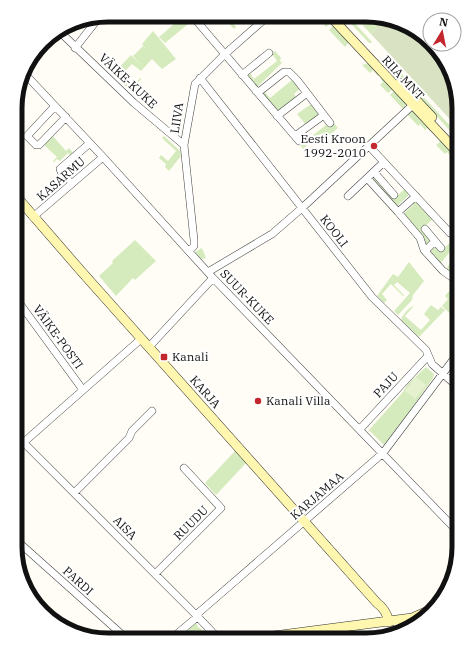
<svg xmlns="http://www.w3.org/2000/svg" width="474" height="655" viewBox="0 0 474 655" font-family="'IBM Plex Serif',serif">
<rect width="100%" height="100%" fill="#fffdf5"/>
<path fill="#d5ebbd" d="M344,16H348L372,42L371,43H369Z
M354,16H378L385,19L371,34Z
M320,17H325L331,22L326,27L318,18Z
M191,18L193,20L165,43L159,37L180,19Z
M224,18H235V20L233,23L236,27L234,29Z
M334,25L349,42L345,47L329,30Z
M153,31L176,59L162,69L152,59L141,71L132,64L119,77L131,88L140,78L141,79L131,91L113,74L131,55L142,66L133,56L143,46L146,49L142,44Z
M275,51L281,58L280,61L282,63L257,87L247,75L250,73L254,79L277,61L273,55L268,58V57Z
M389,60L456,132L453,134L387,62Z
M369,63L379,74L378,76L373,70L370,73L362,65Z
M285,73L301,88L294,94L297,98L277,112L261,93L264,91L270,98L292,80Z
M382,78L393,89L388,93L380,85L383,82L381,79Z
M394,91L406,103L405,107L403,109L390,95Z
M308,96L320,111L319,115L306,125L297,114L311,104L306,97Z
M410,110L413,111L430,129V131L427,128L425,130L420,124L418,126L406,113Z
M334,123L338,128L319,144L315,138L303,149L300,145L326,125L329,127Z
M52,135L66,151L69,148L74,154L71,156L68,153L60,161L57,159L54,162L53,161L57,157L43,144Z
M164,136L180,151L181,156L169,171L165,167L166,164L159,158L161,155L168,161L176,151L162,138Z
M441,141L456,157L454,159L447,152L445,154L436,145Z
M373,176L394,198L405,189L409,193L408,196L397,206L371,177Z
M415,200L433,219L422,229L431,240L425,248L402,215L413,205V202Z
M453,236L459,240V246L456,244L440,264L428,252L434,245L441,251L452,241L450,239Z
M135,240L156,261L135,280L133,278L116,296L99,276L113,263L112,261Z
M202,248L206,258L202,259L200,258L195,252Z
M459,251V261L457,263L458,265L453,271L454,273L453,275L446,269Z
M409,262L424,281L413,295L412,300L398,315L394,311L410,293L397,282L394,285L404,295L403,296L391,284L382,294L387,300L384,303L377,296L393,274L398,277Z
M449,291L459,299V305L456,309L459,311V322L442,306L448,299L445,296Z
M431,305L438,310L441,307L445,310L419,337L401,320C403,314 409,307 414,306L405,316L421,330L430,320L424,314Z
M426,367L434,374L433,378L390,439L384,445L369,430L403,392L408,384Z
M235,451L246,463L216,495L205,483Z
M196,623L198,627L209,634V637L181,639V637Z"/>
<path fill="#d9e3c4" d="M385,19L422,34L450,67L459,108V129L371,34Z"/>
<path fill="#e6f2cf" d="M416,377L426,385L415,399L405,391Z
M395,631L394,633L366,640H313Z"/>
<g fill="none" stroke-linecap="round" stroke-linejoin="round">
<defs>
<path id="street" d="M194,18L299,141
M59,31L134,103L184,145
M75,48L97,20
M24,73L103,157L213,278L459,533
M242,75L269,53
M200,78L372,297L426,350L432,364L459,388
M256,91H260L284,72H289L297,80L330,123
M55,106L27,136L36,145H39L66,117
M277,116L307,93
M295,136L324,115
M369,146L450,233L459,238
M374,172L394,195
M367,178L398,212
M68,179L61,172L60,169L90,143
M348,196L384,162
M416,196L398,212L420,238L424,250L443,271L459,282
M33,217L103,157
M435,241L441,248
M189,251L194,246V240L184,145L195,84L225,54L267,17
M425,251L435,241L425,229
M208,272L272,234L302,208L416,102
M15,297L83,390
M149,347L213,278
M360,429L428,356
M15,434L196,615L217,637L218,640
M15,450L141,339
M74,493L129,438L132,431L152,411
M15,539L127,639
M155,574L221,508L184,468
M397,621L398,633
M171,639L196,618V615L383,453L459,352"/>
<path id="secondary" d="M330,16L459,154
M400,83L432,117
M16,196L81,271L377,603C384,608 387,613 389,622
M243,640L412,618L430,610"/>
</defs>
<use href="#street" stroke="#444" stroke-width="8"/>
<use href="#secondary" stroke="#333" stroke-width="10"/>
<use href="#street" stroke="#fff" stroke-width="7"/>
<use href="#secondary" stroke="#fff6b0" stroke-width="9"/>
</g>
<g fill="#c4262e" stroke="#fff" stroke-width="1.5">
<circle cx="374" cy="146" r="4"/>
<rect x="160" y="353" width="8" height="8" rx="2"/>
<circle cx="258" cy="401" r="4"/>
</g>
<g text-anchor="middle" stroke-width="4" stroke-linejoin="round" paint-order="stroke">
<g font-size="12" fill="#111" stroke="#fff">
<text transform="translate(403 78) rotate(47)" y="4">RIIA MNT</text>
<text transform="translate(128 81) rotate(43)" y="4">VÄIKE-KUKE</text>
<text transform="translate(177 118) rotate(-81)" y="4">LIIVA</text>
<text transform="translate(61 179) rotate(-41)" y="4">KASARMU</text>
<text transform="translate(334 231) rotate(52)" y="4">KOOLI</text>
<text transform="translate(247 297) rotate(46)" y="4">SUUR-KUKE</text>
<text transform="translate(58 337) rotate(54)" y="4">VÄIKE-POSTI</text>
<text transform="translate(386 385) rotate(-47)" y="4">PAJU</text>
<text transform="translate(205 392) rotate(48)" y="4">KARJA</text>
<text transform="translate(317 496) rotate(-41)" y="4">KARJAMAA</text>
<text transform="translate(191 523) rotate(-45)" y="4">RUUDU</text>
<text transform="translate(125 528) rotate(45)" y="4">AISA</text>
<text transform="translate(78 581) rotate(42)" y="4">PARDI</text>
</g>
<g font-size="12" fill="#111" stroke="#fff" text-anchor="start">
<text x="366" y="143" text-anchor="end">Eesti Kroon<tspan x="366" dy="14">1992-2010</tspan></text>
<text x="172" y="361">Kanali</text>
<text x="266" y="405">Kanali Villa</text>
</g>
</g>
<path d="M0 0H474V655H0ZM108 22H366A86 86 0 0 1 452 108V547A86 86 0 0 1 366 633H108A86 86 0 0 1 22 547V108A86 86 0 0 1 108 22Z" fill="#fff" fill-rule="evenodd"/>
<path fill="none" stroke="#111" stroke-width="5" d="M108 22H366A86 86 0 0 1 452 108V547A86 86 0 0 1 366 633H108A86 86 0 0 1 22 547V108A86 86 0 0 1 108 22Z"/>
<g transform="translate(442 32) rotate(10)"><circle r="19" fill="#ffffff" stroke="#a0a0a0"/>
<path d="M0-3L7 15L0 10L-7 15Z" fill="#c4262e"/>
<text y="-6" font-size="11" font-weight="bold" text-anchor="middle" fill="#111111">N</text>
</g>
</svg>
